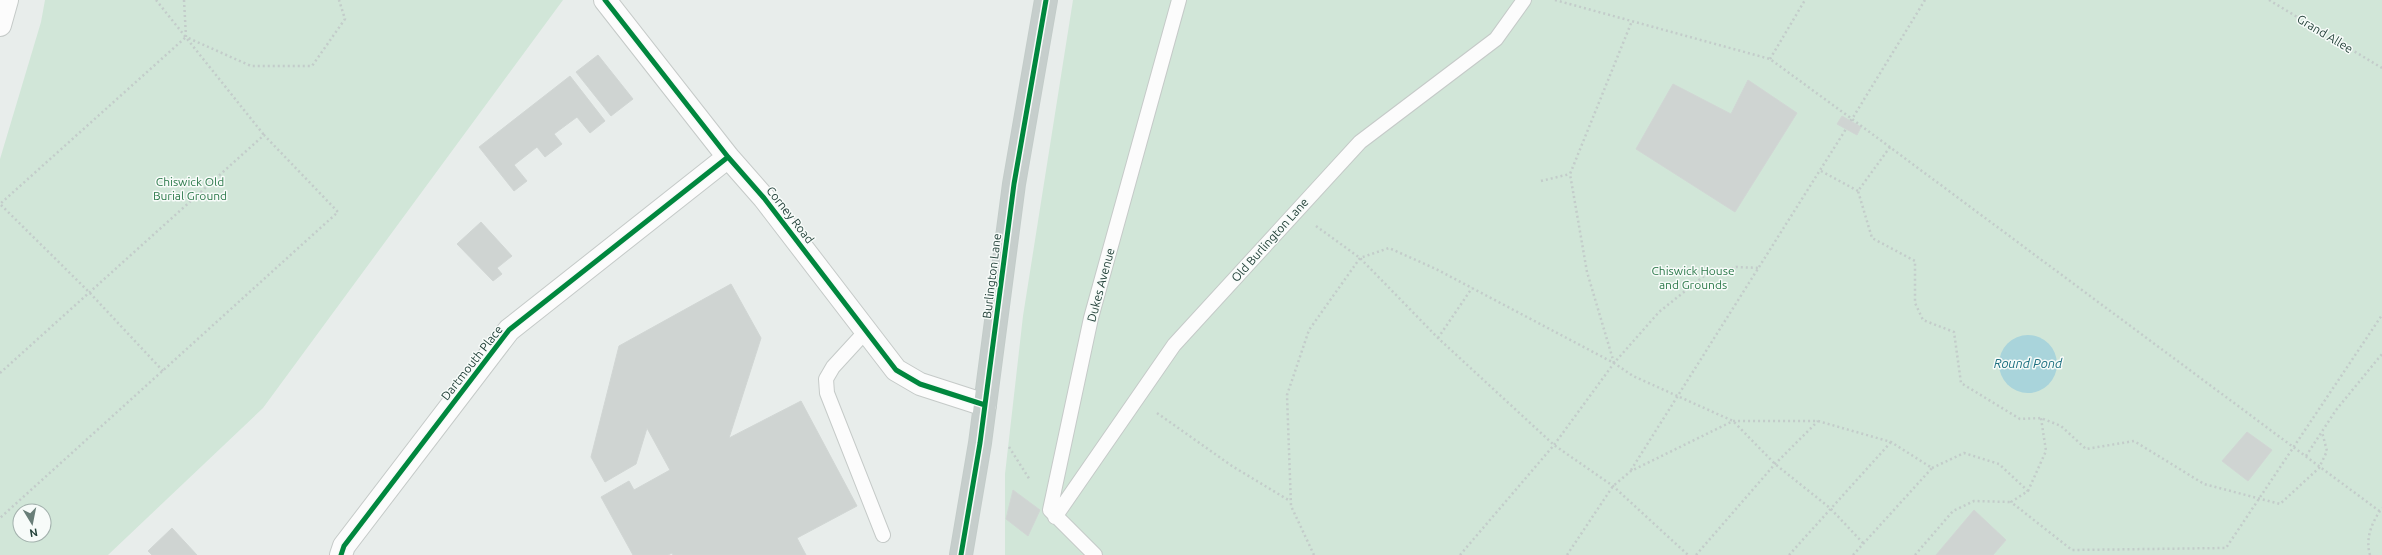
<svg xmlns="http://www.w3.org/2000/svg" width="2382" height="555" viewBox="0 0 2382 555" font-family="Ubuntu,sans-serif">
<rect width="100%" height="100%" fill="#e8edeb"/>
<path fill="#d1e6d8" fill-rule="evenodd" d="M45,0H563L263,408L108,555H0V159L41,22ZM20,511H44V535H20Z
M1073,0H2382V555H1005V474L1023,316Z"/>
<path fill="#a9d4db" d="M1999 364a29 29 0 1 1 58 0a29 29 0 1 1-58 0Z"/>
<path fill="#cfd4d2" stroke="#d1d6d4" d="M598,55L633,99L611,116L576,72Z
M570,76L605,121L590,133L577,117L554,134L562,144L545,157L537,147L514,165L527,181L514,191L479,147Z
M1748,80L1797,113L1735,212L1636,149L1673,84L1731,114Z
M1842,116L1861,127L1857,135L1837,124Z
M481,222L512,256L497,268L502,274L493,281L457,244Z
M731,284L761,338L729,438L801,401L857,506L797,538L806,555H673L672,553L668,555H633L601,497L629,481L634,490L670,470L647,428L636,464L605,482L591,457L619,346Z
M2247,432L2272,450L2248,481L2222,461Z
M1013,490L1040,510L1028,536L1006,519Z
M1974,510L2006,540L1993,555H1936Z
M172,528L197,555H152L148,551Z"/>
<g fill="none" stroke-linecap="round" stroke-linejoin="round">
<defs>
<path id="service" d="M866,331L833,367L826,379L827,393L883,535
M1055,517L1174,345L1360,142L1496,39L1524,0
M1095,555L1050,510L1091,318L1179,0"/>
<path id="minor" d="M605,0L728,157L764,198L896,370L920,384L985,405
M0,25L7,0
M341,555L344,546L509,330L728,157"/>
<path id="trunk" d="M961,555L980,443L1014,184L1046,0"/>
</defs>
<use href="#service" stroke="#c5cac8" stroke-width="16"/>
<use href="#minor" stroke="#c5cac8" stroke-width="24"/>
<use href="#trunk" stroke="#c3ccc9" stroke-width="24"/>
<path stroke="#c3ccca" stroke-width="2.5" stroke-dasharray="2 3" stroke-linecap="butt" d="M156,0L264,135
M184,0L186,37L251,66H312L345,19L339,0
M1555,0L1770,59L1852,119L1850,121
M1925,0L1852,119L2382,513
M2269,0L2382,68
M1770,59L1805,0
M1890,147L1858,191L1872,238L1915,261V303L1923,320L1954,332L1961,383L2020,419L2041,418L2061,426L2086,449L2134,441L2204,484L2280,504L2319,468L2327,451L2322,432
M1821,171L1858,191
M1541,181L1570,174
M1316,226L1360,258L1438,338L1554,445L1613,486L1688,555
M1438,338L1472,288
M1614,363L1587,272L1570,174L1632,21
M163,371L89,292L0,204L186,37
M0,373L264,135L338,212L0,518
M1157,413L1232,466L1290,501
M1009,447L1030,480
M2306,456L2336,410L2382,354
M1932,468L1964,453L1999,464L2028,491L2011,502L2072,550L2226,548L2382,315
M1631,470L1846,129
M2028,491L2046,451L2041,418
M1314,555L1291,506L1287,395L1309,330L1360,258L1389,248L1436,269L1614,363L1633,376L1733,421L1775,464L1830,508L1863,543
M1460,555L1554,445L1614,363L1659,312L1704,276L1736,267L1760,268
M1567,555L1613,486L1631,471L1733,421H1818L1891,442L1932,468L1853,555
M1696,555L1775,464L1818,421
M1789,555L1891,442
M1915,555L1953,511L1974,501L2011,502
M2370,555C2365,538 2372,522 2382,508"/>
<use href="#service" stroke="#fcfcfc" stroke-width="14"/>
<use href="#minor" stroke="#fcfcfc" stroke-width="22"/>
<use href="#trunk" stroke="#c6cecc" stroke-width="22"/>
<defs>
<path id="cycleway" d="M605,0L728,157L764,198L896,370L920,384L985,405
M341,555L344,546L509,330L728,157
M961,555L980,443L1014,184L1046,0"/>
</defs>
<use href="#cycleway" stroke="#f7fbf9" stroke-width="8"/>
<use href="#cycleway" stroke="#00873e" stroke-width="5"/>
</g>
<g text-anchor="middle" stroke-width="3" stroke-linejoin="round" paint-order="stroke">
<g font-size="12" fill="#24423a" stroke="#f7fbf9">
<text transform="translate(2325 34) rotate(31)" y="4">Grand Allee</text>
<text transform="translate(790 215) rotate(52)" y="4">Corney Road</text>
<text transform="translate(1270 240) rotate(-48)" y="4">Old Burlington Lane</text>
<text transform="translate(992 276) rotate(-83)" y="4">Burlington Lane</text>
<text transform="translate(1101 285) rotate(-75)" y="4">Dukes Avenue</text>
<text transform="translate(472 363) rotate(-52)" y="4">Dartmouth Place</text>
</g>
<g font-size="12" fill="#2d7a4b" stroke="#f7fbf9">
<text x="190" y="186">Chiswick Old<tspan x="190" dy="14">Burial Ground</tspan></text>
<text x="1693" y="275">Chiswick House<tspan x="1693" dy="14">and Grounds</tspan></text>
</g>
<g font-size="13" font-style="italic" fill="#1c6f80" stroke="#f7fbf9">
<text x="2028" y="368">Round Pond</text>
</g>
</g>
<g transform="translate(32 523) rotate(170)"><circle r="19" fill="#f7fbf9" stroke="#a3b1ad"/>
<path d="M0-3L7 15L0 10L-7 15Z" fill="#697e78"/>
<text y="-6" font-size="11" font-weight="bold" text-anchor="middle" fill="#24423a">N</text>
</g>
</svg>
